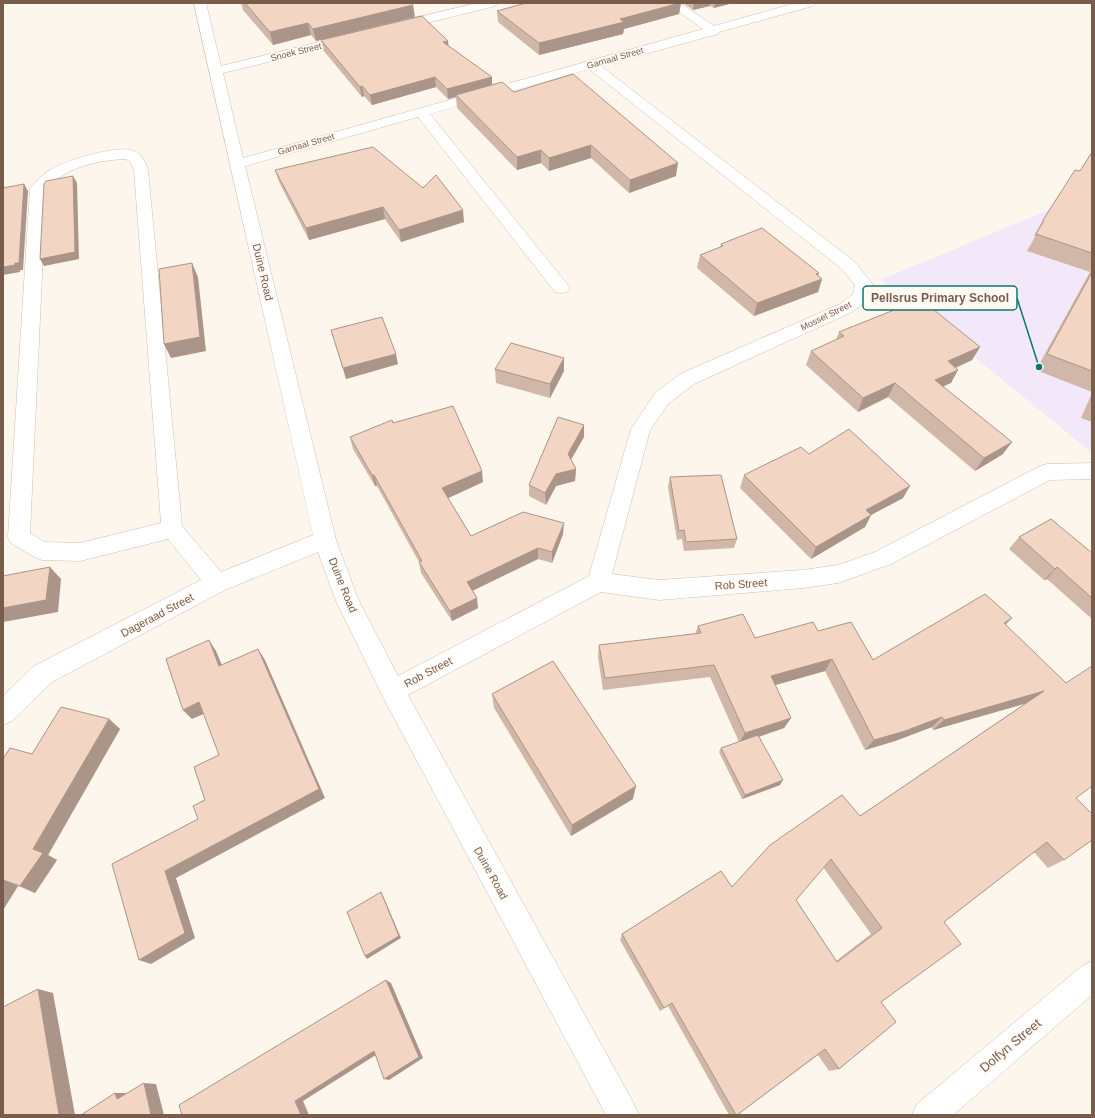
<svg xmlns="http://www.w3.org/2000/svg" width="1095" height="1118" viewBox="0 0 1095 1118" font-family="Helvetica,sans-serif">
<rect width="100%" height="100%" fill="#fdf6ec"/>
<path fill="#f3e8fa" d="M1092,192V453L880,280Z"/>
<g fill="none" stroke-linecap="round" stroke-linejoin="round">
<defs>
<path id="minor" d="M194,3H206L221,66L351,34L355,35L357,38L355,41L223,73L243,158L703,29L666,3H680L714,26L796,3H815L813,6L719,32L718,34L601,66L855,262L873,285L867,301L852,312L694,384L669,403L650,430L612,574L659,580L803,570L838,565L875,552L1040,466L1047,464L1092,463V479L1050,480L891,564L838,583L803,588L659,600L601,592L408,695L634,1104L639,1115H606L384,699L336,601L318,552L225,590L52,682L12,721L3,725V696L34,666L201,580L168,539L80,561L42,560L34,557L11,543L8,537L30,189C36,181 42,175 50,170C64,161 119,144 134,151C142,154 145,162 148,170L182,526L221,572L313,535ZM589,69L843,270L855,285L853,294L840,304L680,374L655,393L631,429L589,576L398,676L358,599L336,540L245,166L418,117L555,292L561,293L567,292L570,288L567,284L430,114ZM126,159L130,162L134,170L161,523L80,543L45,542L30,533L46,190C65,167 98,160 126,159Z
M477,3H498L496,6L398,30L394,29L392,26L394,23Z
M1092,961V995L953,1115H912L917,1104L1082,966Z"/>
</defs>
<use href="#minor" stroke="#d1beb0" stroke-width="1"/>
<use href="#minor" fill="#fff" fill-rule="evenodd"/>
</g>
<path fill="#d1b7a8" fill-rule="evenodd" d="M241,3H245L415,17L316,41L311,35L273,45L243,10Z
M681,3L679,14L624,29L623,34L539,55L498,22L497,11Z
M683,3H733L714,8L710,6L693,10Z
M321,40L448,41V46L492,85L514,92L676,176L629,193L591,158L549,171L541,163L517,170L457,108L456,97L448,99L436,87L372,105L364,96L362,97L323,50Z
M1092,152V392L1036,370L1090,272L1027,251L1035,237L1034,236L1043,220L1080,171Z
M275,170L464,222L401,242L385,219L309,240L279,182Z
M721,244L818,276L822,279L818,292L754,316L697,268L700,255L720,247Z
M891,308L980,347L972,360L956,368L951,383L943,386L1003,454L975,471L888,397L858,412L806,365L811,351L836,340L839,332L890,312Z
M331,330L398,364L346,379Z
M564,358V371L550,398L496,383L495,369Z
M1092,393V422L1081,418Z
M393,423L483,482L448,498L471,536L563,534L552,563L538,559L472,591L478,608L452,621L421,573L419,562L377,486H375L353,449L350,437Z
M584,425V437L571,459L576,469L575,481L556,486L546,505L529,496V485Z
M809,454L903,498L871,515L865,527L811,559L740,488L744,475Z
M670,477L737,539L734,548L684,551L682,539L677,540L668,487Z
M1019,537L1092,553V619L1047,579L1044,580L1009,549Z
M1006,624L1076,798L1064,860L1048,868L1034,852L944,922L881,1002L839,1069L829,1071L818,1055L737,1115H729L668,1006L660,1011L620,940L622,934L732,887L860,816L1026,703L933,730L932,727L895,741L865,750L825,671L775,685L791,718L784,728L759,737L780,785L742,799L719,752L721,748L739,742L710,677L603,690L598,657L599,645L695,634L698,626L755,638L818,631L873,660ZM823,867L871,934L836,961L796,900Z
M492,694L633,799L571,836L494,708Z
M109,719L120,729L48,855L57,860L35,893L18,886L3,910V759L32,754Z"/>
<path fill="#aa9588" d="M681,3L679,14L624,29L623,34L539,55V43L620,19Z
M694,3H710V6L693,10Z
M715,3H733L714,8Z
M413,5L415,17L316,41L313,29Z
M308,23L311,35L273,45L270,32Z
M448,41L449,51L443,42Z
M435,77L436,87L372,105L370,95Z
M492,77V87L456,95V97L448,99L447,89Z
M362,86L364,96L362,97L360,87Z
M591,145V158L549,171V158Z
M541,150V163L517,170V157Z
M678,163L676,176L629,193L630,180Z
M73,176L77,183L79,259L44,266L40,259Z
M24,184L28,191L23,270H20V272L3,275V267Z
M383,207L385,219L309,240L306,228Z
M463,210L464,222L401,242L399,230Z
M192,263L198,277L206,351L171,358L164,344Z
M819,273L816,281L822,279L818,292L754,316L757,303Z
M980,347L972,360L941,374L948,361Z
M396,354L398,364L346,379L343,368Z
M564,358V371L550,398V384Z
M958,370L951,383L928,393L935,380Z
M895,383L888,397L858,412L863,398Z
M584,425V437L568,465V454Z
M1012,442L1003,454L975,471L984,458Z
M576,469L575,481L556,486L546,505L545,493L556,474Z
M482,471L483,482L444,500L442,488Z
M372,475H374L377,486H375Z
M910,486L903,498L871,515L865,527L811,559L816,547L866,510Z
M564,523L563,534L552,563V552Z
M538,548V559L468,593L467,582Z
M50,567L61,579L58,612L3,622V608Z
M1057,567L1047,579L1044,580Z
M477,598L478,608L452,621L450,611Z
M1012,618L1000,630L1004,623Z
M209,640L216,651L227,677L219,666Z
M258,649L265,660L325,798L176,878L195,938L151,964L139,960L165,871L319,789Z
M832,659L825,671L765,688L771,676Z
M1044,691L1031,702L933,730L944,720Z
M199,702L208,712L192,719L183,710Z
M942,717L932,727L895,741L865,750L874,740Z
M791,718L784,728L739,743L745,733Z
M109,719L120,729L48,855L57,860L35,893L20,886L33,849Z
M783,780L780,785L742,799L745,795Z
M636,786L633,799L571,836L572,825Z
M3,880L18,886L3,910Z
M381,892L383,896L401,938L367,959L365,956Z
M386,980L391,983L423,1058L389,1080L384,1079Z
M38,989L53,993L75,1115H59Z
M374,1051L379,1053L303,1101L309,1115H301L295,1101Z
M144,1083L156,1084L164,1115H151Z
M115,1093H129L117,1099Z"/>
<path fill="#f3d5c3" stroke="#aa9588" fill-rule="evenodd" d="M245,3H412L413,5L313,29L308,23L270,32Z
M526,3H680L620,19L624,22L539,43L497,11Z
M422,16L448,41L443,42L492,77L447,89L435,77L370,95L362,86L360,87L321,40Z
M573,74L678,163L630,180L591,145L549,158L541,150L517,157L456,95L502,82L514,92Z
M373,147L423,188L436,175L463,210L399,230L383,207L306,228L275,170Z
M1092,152V253L1036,234L1044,220H1043L1075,170L1080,171Z
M73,176L75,252L40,259L44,184L46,181Z
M24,184L19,263H15V265L3,267V188Z
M762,228L819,273L816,274L822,279L757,303L700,255L723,246L721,244Z
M192,263L200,337L164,344L159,269Z
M1092,272V371L1047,354Z
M918,297L980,347L948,361L958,370L935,380L1012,442L984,458L895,383L863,398L811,351L844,336L839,332L894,310L891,308Z
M382,317L396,354L343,368L331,330Z
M511,343L564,358L550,384L495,369Z
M453,406L482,471L442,488L471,536L523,512L564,523L552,552L538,548L467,582L477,598L450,611L419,562L422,561L374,475H372L350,437L392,420L393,423Z
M558,417L584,425L568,454L576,469L556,474L545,493L529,485Z
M849,429L910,486L866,510L871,515L816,547L744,475L801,447L809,454Z
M721,475L737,539L686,542L684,530L679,531L670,477Z
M1051,519L1092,553V598L1057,567L1055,569L1019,537Z
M50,567L46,600L3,608V576Z
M985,594L1012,618L1004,623L1066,683L1092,666V786L1076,798L1092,814V840L1064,860L1047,842L944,922L961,944L881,1002L896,1022L839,1069L825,1049L737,1115H736L672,1003L664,1008L622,934L721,871L732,887L770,845L842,795L860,816L1044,691L944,720L942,717L905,731L874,740L832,659L771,676L791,718L745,733L714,665L605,678L599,645L701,633L698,626L743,614L755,638L813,622L818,631L851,622L873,660ZM831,859L882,928L837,962L796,900Z
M209,640L219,666L258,649L319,789L165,871L185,933L139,960L112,864L198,819L193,806L205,800L194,767L219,755L199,702L183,710L166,659Z
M553,661L636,786L572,825L492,694Z
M61,707L109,719L33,849L43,853L20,886L3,880V759L10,748L32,754Z
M758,735L783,780L745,795L721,748Z
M381,892L399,936L365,956L347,912Z
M386,980L419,1057L384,1079L374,1051L295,1101L301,1115H182L179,1105Z
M38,989L59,1115H3V1007Z
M144,1083L151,1115H81L115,1093L117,1099Z"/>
<g text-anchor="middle" stroke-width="3.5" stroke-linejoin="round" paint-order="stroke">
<g font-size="9" fill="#7a5c4d" stroke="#fffaf3">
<text transform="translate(296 52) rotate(-14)" y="3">Snoek Street</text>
<text transform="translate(615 58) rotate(-16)" y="3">Garnaal Street</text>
<text transform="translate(306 144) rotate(-16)" y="3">Garnaal Street</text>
<text transform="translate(826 316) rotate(-26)" y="3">Mossel Street</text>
</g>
<g font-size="11" fill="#7a5c4d" stroke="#fffaf3">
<text transform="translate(263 272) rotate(77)" y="4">Duine Road</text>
<text transform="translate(741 584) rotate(-4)" y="4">Rob Street</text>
<text transform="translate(343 585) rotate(68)" y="4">Duine Road</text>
<text transform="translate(157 615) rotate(-28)" y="4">Dageraad Street</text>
<text transform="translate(428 672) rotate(-28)" y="4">Rob Street</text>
<text transform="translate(491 873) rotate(61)" y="4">Duine Road</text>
</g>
<g font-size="13" fill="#7a5c4d" stroke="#fffaf3">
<text transform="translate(1010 1045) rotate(-40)" y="5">Dolfyn Street</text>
</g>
</g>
<path fill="none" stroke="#0f766e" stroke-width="1.5" d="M1039 367L1017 298"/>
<circle fill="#0f766e" stroke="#fffaf3" stroke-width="1.5" cx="1039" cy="367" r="4"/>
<rect fill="#fffaf3" stroke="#0f766e" stroke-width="1.5" x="863" y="286" width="154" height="24" rx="4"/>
<g font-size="12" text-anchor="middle" font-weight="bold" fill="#7a5c4d">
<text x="940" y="302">Pellsrus Primary School</text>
</g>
<rect width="1095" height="1118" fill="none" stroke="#7a5c4d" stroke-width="8"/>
</svg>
